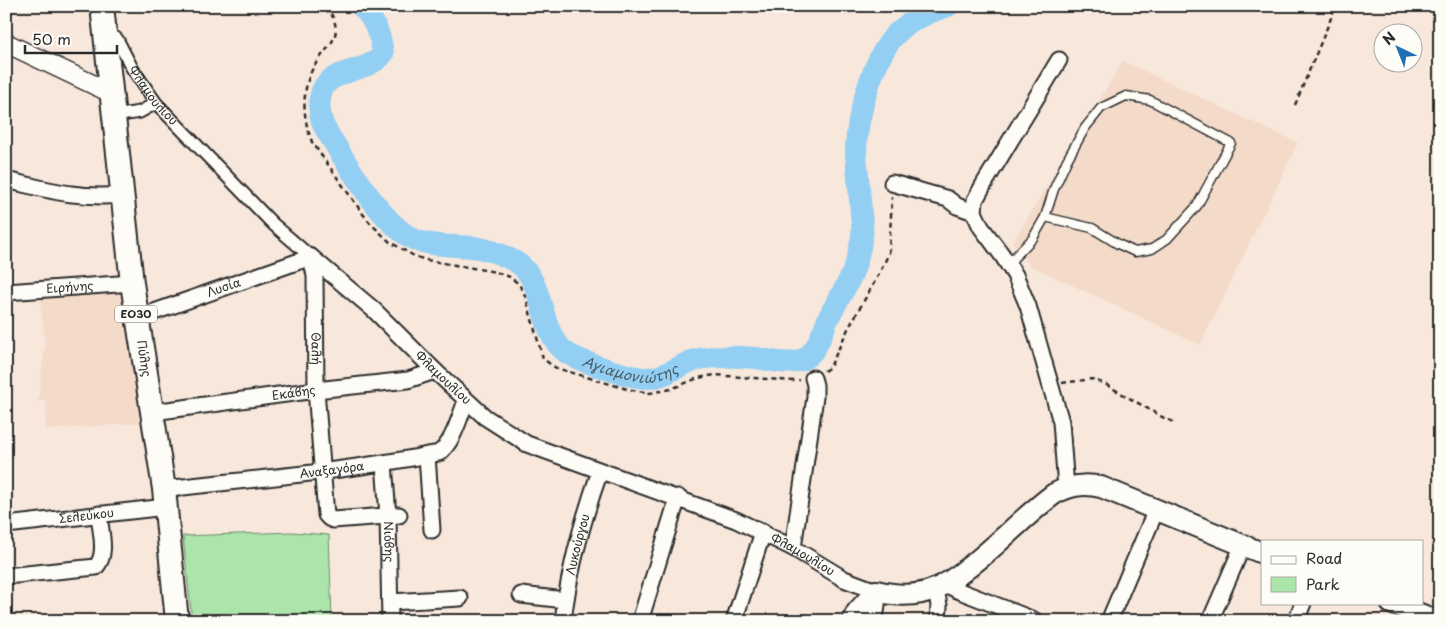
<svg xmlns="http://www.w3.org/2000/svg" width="1446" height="627" viewBox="0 0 1446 627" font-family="'Playpen Sans',sans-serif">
<rect width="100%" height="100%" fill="#f8e8dc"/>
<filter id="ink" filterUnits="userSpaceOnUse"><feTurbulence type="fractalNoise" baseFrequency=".02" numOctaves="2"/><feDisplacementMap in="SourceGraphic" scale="10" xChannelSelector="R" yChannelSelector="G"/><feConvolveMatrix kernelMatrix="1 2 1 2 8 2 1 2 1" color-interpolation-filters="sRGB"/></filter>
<g filter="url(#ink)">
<path fill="#f4dac9" d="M1123,61L1298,143L1200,345L1029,265L1013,242Z
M123,293L140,423L45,430L47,401H38L45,344L40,298Z"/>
<path fill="#ace5aa" stroke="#6c886a" d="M292,532L329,535L332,621H192L183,536Z"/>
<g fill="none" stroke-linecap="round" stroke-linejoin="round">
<path stroke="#93cef3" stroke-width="22" id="s1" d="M361,6C375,20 381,35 383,54C369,73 330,68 322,91C318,101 319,114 323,124C326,132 333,140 337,148C354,175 387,230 418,241C436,247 455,245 473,247C487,249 504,255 516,262C548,281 537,340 572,356C589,364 630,378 647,378C662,378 676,368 689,362C699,358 712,357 722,357C733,356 745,357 756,358C770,360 787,366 801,360C816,355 822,333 828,319C835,304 845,290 852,274C857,263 860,248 862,236C863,229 862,221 861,214C860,193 857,172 856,152C856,118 873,56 898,32C912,19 931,12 948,6"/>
<defs>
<path id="service" d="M1008,264L1033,238L1045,217L1054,189L1067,160L1085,128L1101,108L1126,96L1150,100L1231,143L1197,206L1167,239L1152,249L1135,252L1118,244L1092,228L1045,217"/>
<g id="pedestrian">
<path id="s2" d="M106,31L117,39L132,68L156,103L273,224L311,257"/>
<path d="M114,116L140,112L156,103"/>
</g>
<g id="minor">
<path d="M1059,60L984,184L975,200L974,212L981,227L1002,255L1015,275L1028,306L1061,422L1066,488"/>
<path d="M6,180C49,190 76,199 122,195"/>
<path d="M892,183L948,199L957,206L974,212"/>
<path id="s3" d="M311,257L374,310L435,371L485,417L527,444L736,520L793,548L844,579L876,591"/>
<path id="s4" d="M311,257L315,276L316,390L326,515L329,518L333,520L399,515"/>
<path id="s5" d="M6,292L132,283"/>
<path id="s6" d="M137,318L311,257"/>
<path id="s7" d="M153,412L316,390L408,380L435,371"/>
<path d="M427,455L432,530"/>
<path id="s8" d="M384,463L388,516L390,621"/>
<path id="s9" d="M164,489C256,479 349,471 439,453C454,441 459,418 466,401"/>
<path id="s10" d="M6,525L166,507"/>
<path d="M793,548L815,397V385L813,378"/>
<path d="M6,576L96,567C108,554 100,530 99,514"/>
<path d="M945,583L957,590L1034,620"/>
<path d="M936,588L939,606L938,621"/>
<path d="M521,595L565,600"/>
<path d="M390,602L460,598"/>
<path id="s11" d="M563,621C569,570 583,519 600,471"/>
<path d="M640,621L678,497"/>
<path d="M734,621L763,532"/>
<path d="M1109,621L1156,510"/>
<path d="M1210,621L1243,545"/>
<path d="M1296,621L1303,603"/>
</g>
<path id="tertiary" d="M6,43L111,93"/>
<path id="secondary" d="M876,591C896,596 917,597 937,588C948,583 959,575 969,567C999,544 1024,516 1054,494C1070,485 1084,483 1101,487L1262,553
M1391,603L1438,621
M852,621L857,612L876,591
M871,621L874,609L876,591"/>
<g id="primary">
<path id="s12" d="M102,6L132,283L164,489L177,621"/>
</g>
</defs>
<use href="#service" stroke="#2b2b2b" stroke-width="11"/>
<use href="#pedestrian" stroke="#2b2b2b" stroke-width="15"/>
<use href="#minor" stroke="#2b2b2b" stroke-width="19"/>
<use href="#tertiary" stroke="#2b2b2b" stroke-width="21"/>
<use href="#secondary" stroke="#2b2b2b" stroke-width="24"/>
<use href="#primary" stroke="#2b2b2b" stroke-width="26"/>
<path stroke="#2b2b2b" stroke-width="2.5" stroke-dasharray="5 4" stroke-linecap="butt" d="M326,6C349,38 326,44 312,70C301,93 303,119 312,142L363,214L371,224L390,242L414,256L426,260L496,272L510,277L519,284L526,298L543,359L556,368L627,389L650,393L671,389L698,378L715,375L793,381L800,380
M1295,105L1336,6
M824,371L830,367L848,329L879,274L889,253L892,197
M1062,383L1092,379L1107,385L1164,418L1176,423"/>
<use href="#service" stroke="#fdfcf7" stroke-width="8"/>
<use href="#pedestrian" stroke="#fdfcf7" stroke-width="11"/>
<use href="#minor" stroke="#fdfcf7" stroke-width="15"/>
<use href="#tertiary" stroke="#fdfcf7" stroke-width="18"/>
<use href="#secondary" stroke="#fdfcf7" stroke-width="20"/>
<use href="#primary" stroke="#fdfcf7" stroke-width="22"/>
</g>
</g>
<g text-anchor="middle" stroke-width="5" stroke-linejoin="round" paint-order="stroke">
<rect fill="#fdfcf7" stroke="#6a6a68" stroke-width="1" x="115" y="305.5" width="42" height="17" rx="4"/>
<g font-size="11" font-weight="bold" fill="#2b2b2b">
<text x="136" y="318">ΕΟ30</text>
</g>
<g font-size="12" fill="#2b2b2b" stroke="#fdfcf7">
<text dy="4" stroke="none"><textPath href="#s2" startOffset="81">Φλαμουλίου</textPath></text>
<text dy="4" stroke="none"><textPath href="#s5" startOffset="64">Ειρήνης</textPath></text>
<text dy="4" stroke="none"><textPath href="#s6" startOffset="92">Λυσία</textPath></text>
<text dy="4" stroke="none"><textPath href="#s4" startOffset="92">Θαλή</textPath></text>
<text dy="4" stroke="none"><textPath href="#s12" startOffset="355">Πύλης</textPath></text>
<text dy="4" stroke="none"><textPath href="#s3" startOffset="179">Φλαμουλίου</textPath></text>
<text dy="4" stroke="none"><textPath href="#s7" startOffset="142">Εκάβης</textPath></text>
<text dy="4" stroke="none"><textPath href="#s9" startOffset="169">Αναξαγόρα</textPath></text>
<text dy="4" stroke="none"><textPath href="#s10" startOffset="81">Σελεύκου</textPath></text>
<text dy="4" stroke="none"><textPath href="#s8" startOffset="79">Νιόβης</textPath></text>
<text dy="4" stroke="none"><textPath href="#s11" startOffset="78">Λυκούργου</textPath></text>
<text dy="4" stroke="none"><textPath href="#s3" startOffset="584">Φλαμουλίου</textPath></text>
</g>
<g font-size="14" font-style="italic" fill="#4a5c67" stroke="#fdfcf7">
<text dy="5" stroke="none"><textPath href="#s1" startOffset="589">Αγιαμονιώτης</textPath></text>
</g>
</g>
<rect width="1446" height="627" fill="none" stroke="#fdfcf7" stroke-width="25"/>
<rect x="12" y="12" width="1421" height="602" fill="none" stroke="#2b2b2b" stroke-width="2" filter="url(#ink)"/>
<rect x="1261" y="540" width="162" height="65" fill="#fdfcf7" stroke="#a9a8a5"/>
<rect x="1271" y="556" width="25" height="8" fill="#fdfcf7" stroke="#a9a8a5"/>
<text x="1306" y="564" font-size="15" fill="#2b2b2b">Road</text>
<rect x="1271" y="577" width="25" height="15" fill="#ace5aa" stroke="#a9a8a5"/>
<text x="1306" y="590" font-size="15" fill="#2b2b2b">Park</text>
<g transform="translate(1398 48) rotate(317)"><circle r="24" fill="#fdfcf7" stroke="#a9a8a5"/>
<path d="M0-4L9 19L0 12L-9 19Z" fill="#1f6fb2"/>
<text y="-8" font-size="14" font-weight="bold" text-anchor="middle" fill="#2b2b2b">N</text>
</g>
<path d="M25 45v8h92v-8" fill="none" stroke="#2b2b2b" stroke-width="2.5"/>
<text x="32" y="45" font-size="15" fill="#2b2b2b" stroke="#fdfcf7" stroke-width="4" paint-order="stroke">50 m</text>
</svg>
